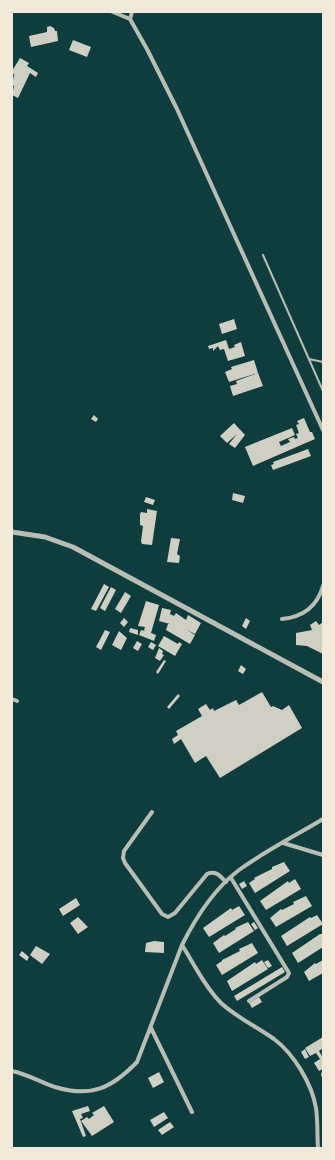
<svg xmlns="http://www.w3.org/2000/svg" width="335" height="1160" viewBox="0 0 335 1160" font-family="'Noto Serif',serif">
<rect width="100%" height="100%" fill="#0f3d3e"/>
<path fill="#cfcfc3" d="M50,26L54,28L55,31H57L58,41L31,47L29,36L47,32V27Z
M73,40L91,47L87,57L69,50Z
M20,58L29,63L27,66L38,73L36,77L30,73L18,98L12,95L14,86L12,85L14,75L12,71Z
M234,319L237,329L222,334L219,324Z
M226,340L229,349L235,347L234,345L241,342L245,356L228,361L224,349L220,350L218,346L213,351V348L209,349L208,346Z
M254,360L258,373L229,382L225,372L232,369L231,367Z
M258,373L263,386L233,396L230,386L237,384L236,381Z
M94,415L98,419L96,422L91,419Z
M304,418L310,432H312L315,439L253,466L245,447L292,428L295,435L279,442L281,446L290,442L288,439L294,437L295,439L298,438L296,434L299,433L296,425L299,424L297,421Z
M234,423L245,435L235,448L229,444L237,434L227,443L220,436Z
M308,449L311,456L273,470L271,465L274,464L273,462Z
M233,493L245,496L243,503L232,500Z
M146,497L155,500L153,505L144,502Z
M147,509L157,511L152,545L142,544L141,541L143,526L140,525V514L141,512L147,513Z
M171,538L180,539L177,554L180,556L179,563L167,562Z
M104,584L109,587L96,611L91,609Z
M111,587L116,590L105,611L100,608Z
M125,592L131,596L121,613L115,609Z
M146,601L159,605L151,633L156,635L154,641L139,635L141,630L145,631L144,630L145,627L138,626Z
M162,608L171,610L170,614L174,616L176,613L186,620L188,615L201,623L195,634L187,630L195,635L190,644L166,630L168,624H170L159,621Z
M124,618L128,622L124,627L120,623Z
M246,618L250,621L246,629L242,626Z
M316,621L319,625L323,622V654L307,646L296,645V633L312,630L310,625Z
M130,628L138,630V635L129,632Z
M105,630L110,632L101,650L96,647Z
M119,631L127,638L121,650L112,645Z
M164,636L178,644L179,642L182,644L175,656L158,646Z
M137,641L142,644L138,651L133,648Z
M151,642L156,645L153,650L148,647Z
M159,648L163,651L162,654L164,655L160,661L155,658Z
M164,660L166,661L158,674L156,672Z
M241,665L246,669L243,674L238,671Z
M262,692L271,707L273,706L282,710L289,705L302,728L220,778L206,756L195,763L181,739L174,744L172,739L178,735L176,731L202,716L198,709L206,704L210,710L213,708L214,711L236,700L239,705Z
M178,694L180,696L169,709L167,707Z
M284,862L290,871L255,893L249,883L255,879L254,878L272,869V867Z
M295,879L301,889L266,910L260,901L288,881L289,883Z
M244,881L247,886L242,889L239,884Z
M306,896L312,906L276,927L270,918L281,909L282,910L294,904L293,902Z
M76,898L80,905L63,916L59,909Z
M239,906L245,915L209,937L203,928L231,908L232,910Z
M317,915L323,924L287,946L281,936L310,917L311,918Z
M78,917L88,927L78,934L70,923Z
M248,922L254,931L219,953L213,943L224,935L225,936L236,929L235,928Z
M254,922L258,928L255,930L251,924Z
M320,934H323V947L298,963L292,953Z
M154,941L164,942V953L145,952L146,943Z
M252,943L258,953L222,975L216,965L222,961V960L240,951L239,949Z
M36,946L50,954L42,964L30,955Z
M22,951L29,957L27,961L19,955Z
M262,960L268,969L232,991L227,981L255,962L256,964Z
M268,960L272,966L268,968L264,962Z
M323,960V973L309,981L304,972L315,963L316,964Z
M282,967L285,972L237,1001L234,996Z
M259,997L262,1002L252,1008L249,1003Z
M323,1037V1048L319,1051L323,1058V1069L319,1071L314,1063L320,1059L316,1053L310,1056L305,1048Z
M305,1049L309,1057L305,1059L301,1052Z
M159,1072L164,1082L153,1088L148,1078Z
M88,1106L90,1111L81,1114L83,1118L80,1119L86,1136L83,1137L72,1111Z
M104,1106L114,1122L92,1136L81,1121L87,1117L89,1119L94,1115L92,1113Z
M164,1112L168,1118L154,1127L150,1120Z
M170,1122L174,1127L162,1135L158,1130Z"/>
<g fill="none" stroke-linecap="round" stroke-linejoin="round">
<path stroke="#b8beb3" stroke-width="2" d="M263,255L323,391
M309,359L323,362"/>
<path stroke="#b8beb3" stroke-width="4" d="M113,12L130,19
M130,19L148,51L177,109L323,430
M130,19L132,12
M282,619C303,617 317,607 323,586
M12,699L17,701
M152,812L124,851L123,858L125,863L162,914L168,917L175,913L207,874C216,870 220,876 226,882
M283,843L323,855
M231,878L289,973L287,977L249,1001
M182,945C194,964 205,987 221,1003C236,1017 257,1027 274,1039C294,1054 312,1084 316,1108C318,1122 317,1135 318,1148
M151,1028L192,1112
M12,1071C27,1074 40,1082 55,1087C91,1098 112,1088 137,1062L182,945C195,919 215,888 239,870C265,851 295,836 323,819
M323,1074V1075"/>
<path stroke="#b8beb3" stroke-width="5" d="M12,532L45,537L73,547L323,682"/>
</g>
<rect width="335" height="1160" fill="none" stroke="#f1e9da" stroke-width="26"/>
</svg>
